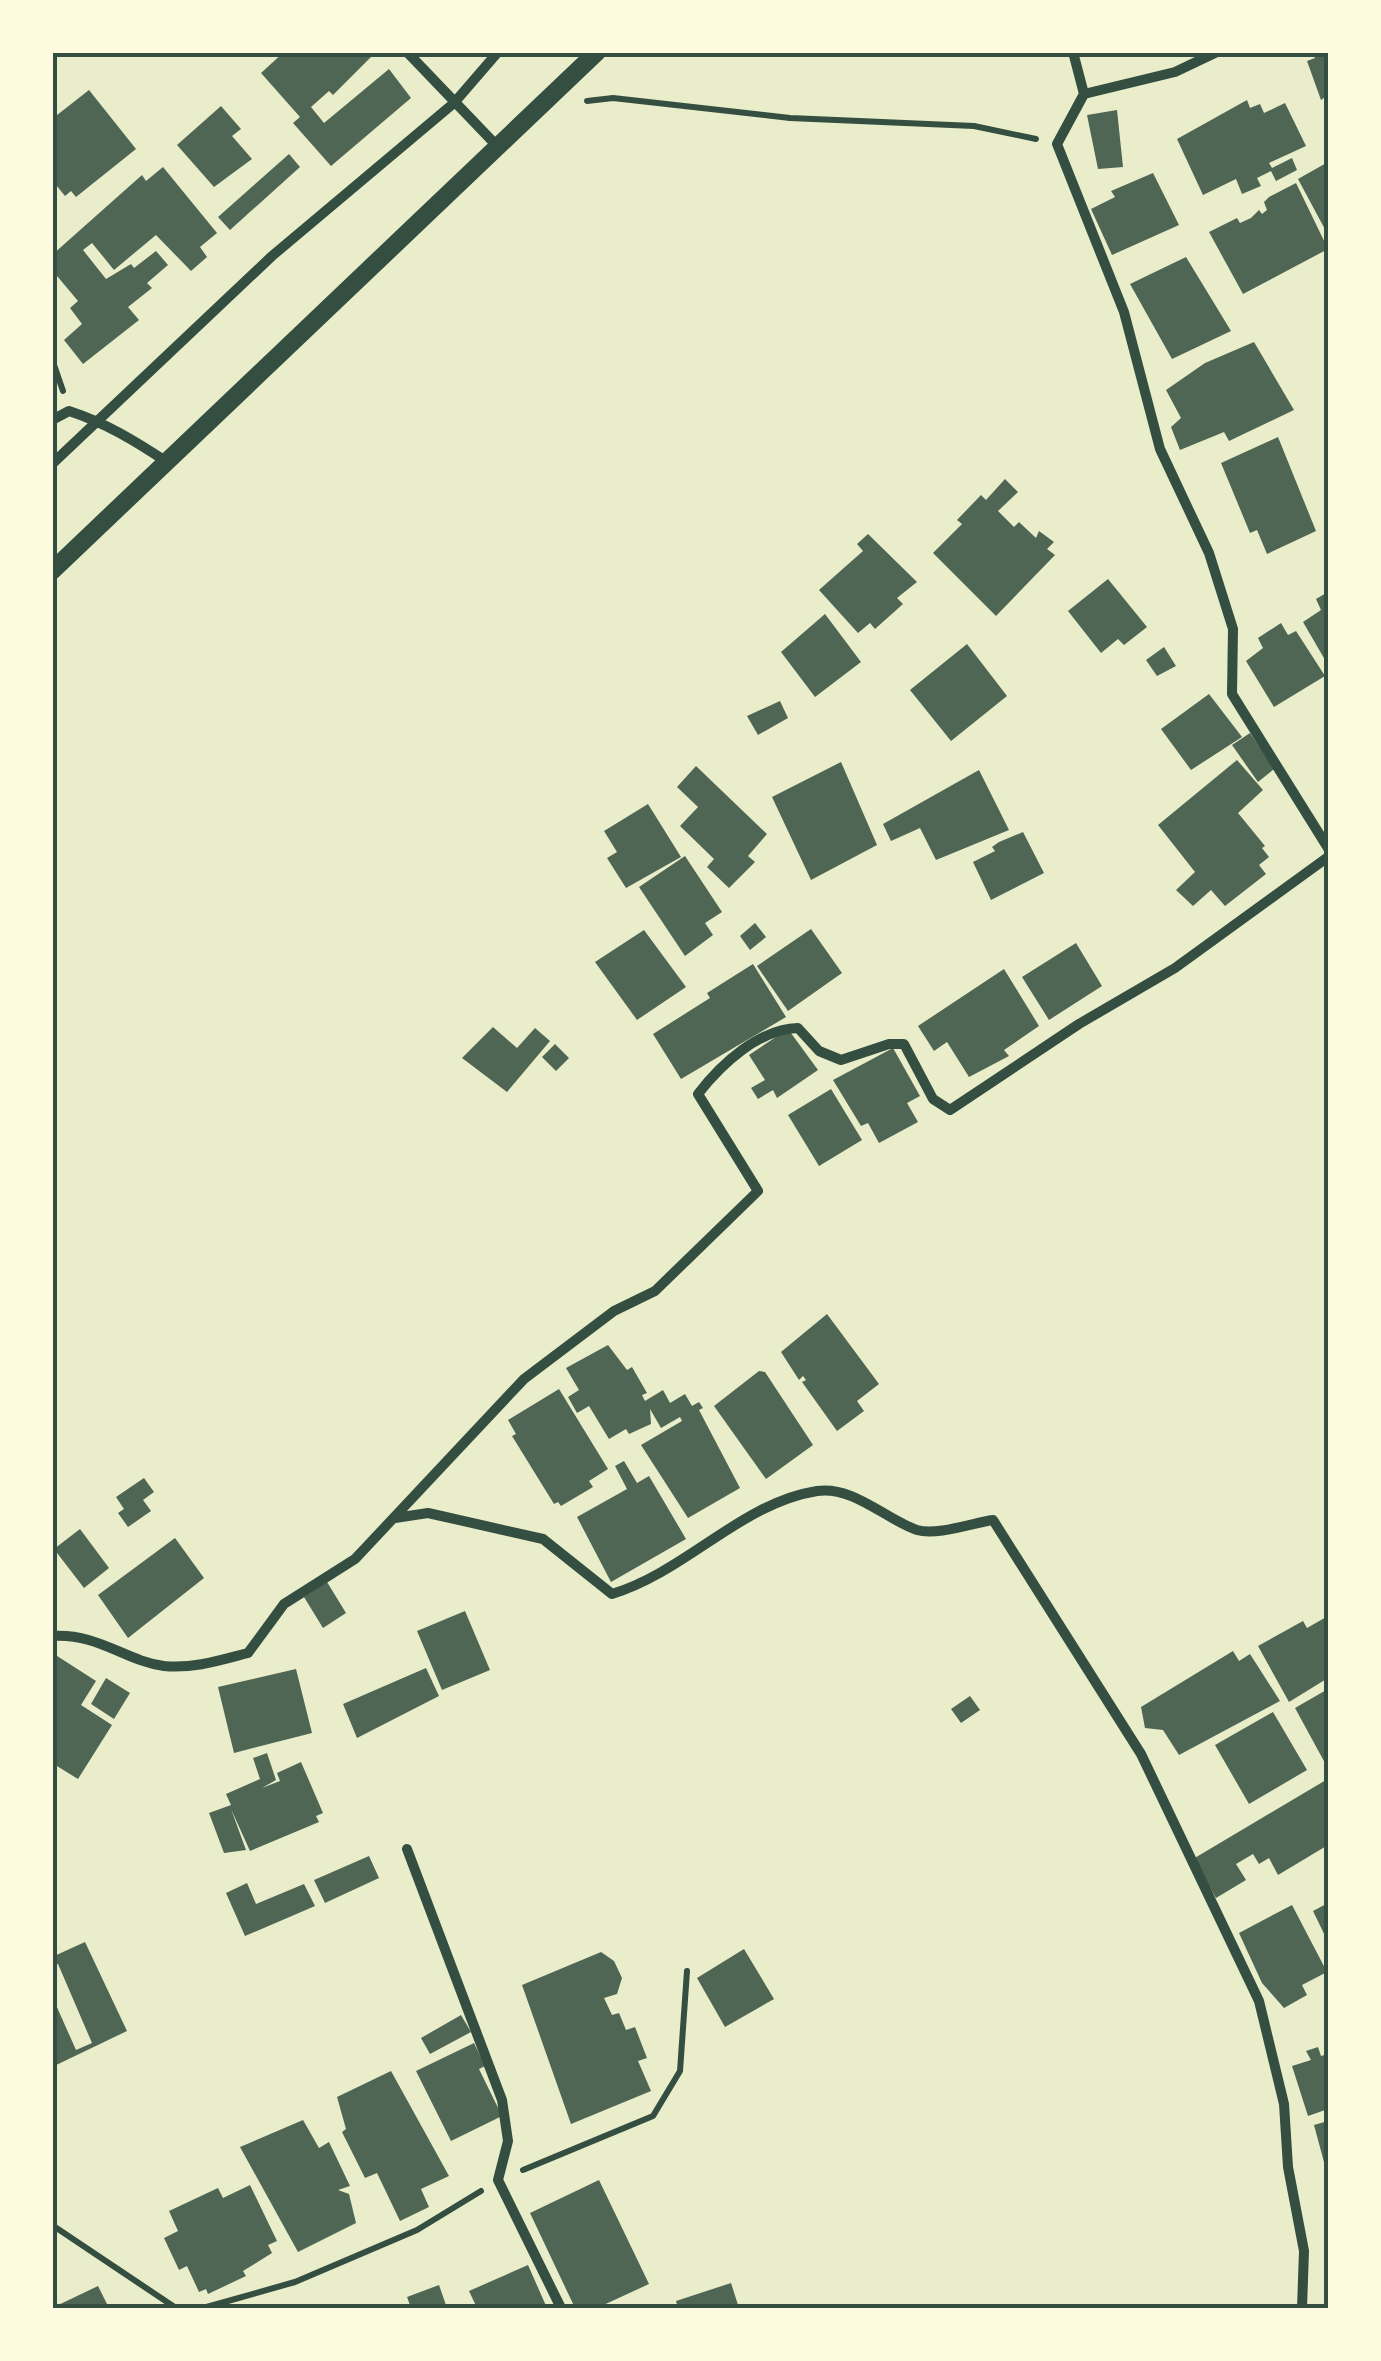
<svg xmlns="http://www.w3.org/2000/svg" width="1381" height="2361" viewBox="0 0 1381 2361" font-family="Ubuntu,sans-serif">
<rect width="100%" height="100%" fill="#e9edc9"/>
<path fill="#4f6655" d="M284,52H376L333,95L329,91L311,107L324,123L389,69L411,98L331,166L293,123L300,117L261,73Z
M1312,52H1328V95L1321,100L1307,61L1315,58Z
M89,90L136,149L76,197L71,191L65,196L52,180V119Z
M1247,100L1250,108L1260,104L1264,113L1285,103L1306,146L1269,163L1272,168L1292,158L1297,170L1276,181L1271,171L1257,178L1261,186L1242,194L1236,179L1203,195L1177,139Z
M221,106L241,129L232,136L252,159L214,187L177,145Z
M1117,110L1123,167L1098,169L1087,115Z
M289,154L300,167L230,230L218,217Z
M1328,162V235L1298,179Z
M163,167L217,233L200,247L207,257L191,271L156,235L114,270L92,243L83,250L106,279L131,264L134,268L156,251L168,265L147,283L152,288L128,307L139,320L83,364L64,340L82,324L70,308L78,301L52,270V255L142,175L146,181Z
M1153,173L1179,225L1112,255L1091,209L1115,197L1111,191Z
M1296,183L1328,249L1243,294L1209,232L1237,218L1240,223L1251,218L1259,210L1262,214L1267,210L1264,202L1269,197Z
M1186,257L1231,331L1172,359L1130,284Z
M1254,342L1294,410L1229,441L1224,432L1180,450L1171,427L1181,418L1166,390L1205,363Z
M1278,437L1316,531L1267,554L1257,530L1250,533L1221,463Z
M1005,479L1018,492L998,511L1014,527L1019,522L1036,538L1039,531L1054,542L1047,549L1055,555L996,616L933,553L962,524L957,520L981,495L986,500Z
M868,534L917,582L897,598L903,604L875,629L870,623L858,633L819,590L863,551L857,544Z
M1108,579L1147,627L1124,645L1118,639L1101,653L1068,611Z
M1328,592V665L1303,622L1321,610L1316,599Z
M825,614L861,662L815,697L781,652Z
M1281,623L1288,635L1296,631L1325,676L1274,707L1246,661L1263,648L1258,638Z
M967,644L1007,696L951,741L910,690Z
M1164,647L1176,666L1157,676L1146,660Z
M1209,694L1242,737L1191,770L1161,729Z
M780,701L788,718L758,735L747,716Z
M1250,733L1274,769L1258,782L1232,745Z
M1237,760L1263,790L1238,813L1265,846L1262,848L1269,857L1259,865L1266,874L1225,906L1211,890L1193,906L1176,890L1195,872L1158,825Z
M841,762L877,845L811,880L772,797Z
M696,766L767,834L748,856L755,862L729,888L707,867L714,859L680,826L698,807L677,787Z
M979,770L1009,830L936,860L920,828L891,841L883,824Z
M648,804L681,857L626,888L607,858L617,852L604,831Z
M1023,832L1044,873L991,900L973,862L995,851L992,847L999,842Z
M685,856L722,912L705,923L713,935L685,956L639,887Z
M755,923L766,937L750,950L740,936Z
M811,929L842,973L788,1011L757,966Z
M644,930L686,987L637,1020L595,962Z
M1076,943L1102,986L1049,1020L1022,977Z
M753,964L786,1017L681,1079L653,1034L710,998L707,993Z
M1004,969L1039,1026L1004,1050L1009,1056L969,1077L947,1042L934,1051L918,1026Z
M493,1027L517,1048L535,1028L550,1041L507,1092L462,1058Z
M788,1029L818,1070L777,1098L773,1090L758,1099L751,1088L765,1080L749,1055Z
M555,1044L569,1058L556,1071L542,1057Z
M893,1048L920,1096L907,1103L918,1122L879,1143L868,1123L861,1126L833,1080Z
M831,1089L862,1140L819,1166L788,1115Z
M827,1314L879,1384L857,1401L864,1411L837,1431L802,1382L806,1380L803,1376L799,1380L781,1352Z
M608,1345L627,1370L632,1367L647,1393L642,1395L645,1401L663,1390L670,1403L685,1394L692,1406L699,1402L703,1408L699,1410L740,1488L688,1518L641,1445L682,1421L680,1417L661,1428L650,1409L651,1424L629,1434L626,1429L609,1439L589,1406L577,1413L568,1397L579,1390L566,1368Z
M759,1371L765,1372L813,1445L766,1479L714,1406Z
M559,1389L608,1469L589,1481L593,1487L561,1506L558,1502L554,1504L512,1436L516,1434L508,1420Z
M624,1461L637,1483L649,1476L686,1539L611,1582L577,1517L627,1489L615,1466Z
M144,1478L154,1492L143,1500L151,1511L128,1527L118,1513L124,1509L116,1497Z
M80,1529L109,1568L84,1588L54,1549Z
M175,1538L204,1578L128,1638L98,1595Z
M327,1582L346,1613L323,1628L304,1597Z
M465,1611L490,1670L442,1690L417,1631Z
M1328,1616V1678L1289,1702L1258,1646L1303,1621L1307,1628Z
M1233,1651L1239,1661L1250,1654L1280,1701L1179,1755L1163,1730L1145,1728L1141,1707Z
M54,1654L96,1681L81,1705L112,1725L78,1779L52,1763Z
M426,1668L439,1696L357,1738L343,1704Z
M296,1669L312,1733L234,1753L218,1687Z
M106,1678L130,1693L114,1719L91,1704Z
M1328,1689V1762L1325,1763L1295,1708Z
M970,1696L980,1710L961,1723L951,1709Z
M1273,1712L1307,1770L1249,1804L1215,1745Z
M267,1753L276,1780L262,1788L280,1781L277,1773L301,1762L323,1813L316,1816L319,1822L250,1851L231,1809L246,1850L224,1853L209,1813L231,1805L226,1794L260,1779L253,1758Z
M1326,1780L1328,1845L1278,1875L1269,1858L1259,1864L1253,1854L1236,1864L1246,1880L1216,1898L1193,1859Z
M369,1856L379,1878L325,1903L314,1880Z
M247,1883L256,1904L304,1884L315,1906L245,1936L226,1893Z
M1328,1903V1942L1313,1911Z
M1292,1905L1327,1972L1302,1985L1307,1995L1284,2008L1262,1983L1239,1933Z
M85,1942L127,2031L52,2067V1996L76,2050L92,2043L58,1964L52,1966V1957Z
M744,1949L774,1999L725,2027L697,1978Z
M601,1952L614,1961L622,1978L617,1994L604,1998L612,2015L619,2013L626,2030L635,2027L647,2058L638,2061L651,2091L571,2124L522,1985Z
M461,2015L471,2032L430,2054L421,2038Z
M474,2043L485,2066L479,2069L502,2116L451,2141L416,2071Z
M1318,2047L1321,2056L1328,2054V2109L1308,2116L1292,2066L1311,2060L1306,2051Z
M391,2071L449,2176L421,2189L429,2207L400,2221L377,2173L365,2178L342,2132L346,2129L337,2097Z
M303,2120L319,2148L329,2142L350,2186L338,2190L349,2194L356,2223L298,2252L240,2147Z
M1328,2121V2177L1314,2125Z
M599,2180L649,2284L597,2308H575L530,2213Z
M250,2185L277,2241L268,2245L272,2253L243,2271L246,2276L208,2294L206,2289L199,2292L187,2266L179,2270L164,2238L178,2231L169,2211L218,2188L223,2198Z
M528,2265L547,2308H477L469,2291Z
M731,2283L739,2308H678L676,2301Z
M439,2285L447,2308H411L407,2297Z
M98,2286L109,2308H52Z"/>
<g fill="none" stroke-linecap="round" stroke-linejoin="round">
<path stroke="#344e41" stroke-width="6" d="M587,101L613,98L790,118L974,126L1036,139
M52,306V332
M52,359L63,391
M523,2170L653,2116L680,2071L687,1971
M52,2225L176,2308
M203,2308L295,2282L417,2230L481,2191"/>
<path stroke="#344e41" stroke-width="10" d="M407,52L498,147
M1073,52L1084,94L1057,144L1124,312L1160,449L1209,553L1233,629L1232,694L1328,848
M1084,94L1175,72L1217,52
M52,420L69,411C106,423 135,441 167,462
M52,464L272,256L454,103L498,52
M395,1518L428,1513L543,1539L612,1594C687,1571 741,1503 817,1491C854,1486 885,1519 917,1530C936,1536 973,1523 993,1520L1141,1754L1259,2001L1284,2104L1288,2167L1304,2251L1302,2308
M52,1636C99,1633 125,1661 164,1666C193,1669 221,1660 248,1653L284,1604L355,1559L524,1379L614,1311L655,1291L758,1191L698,1094C721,1064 759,1029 798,1028L819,1051L841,1060L889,1044H904L933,1099L950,1110L1079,1024L1175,968L1328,857
M407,1849L502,2100L508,2141L498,2180L561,2308"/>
<path stroke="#344e41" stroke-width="18" d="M52,571L597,52"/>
</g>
<rect width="1381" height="2361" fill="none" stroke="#fefae0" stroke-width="110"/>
<rect x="55" y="55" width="1271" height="2251" fill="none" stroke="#344e41" stroke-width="4"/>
</svg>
